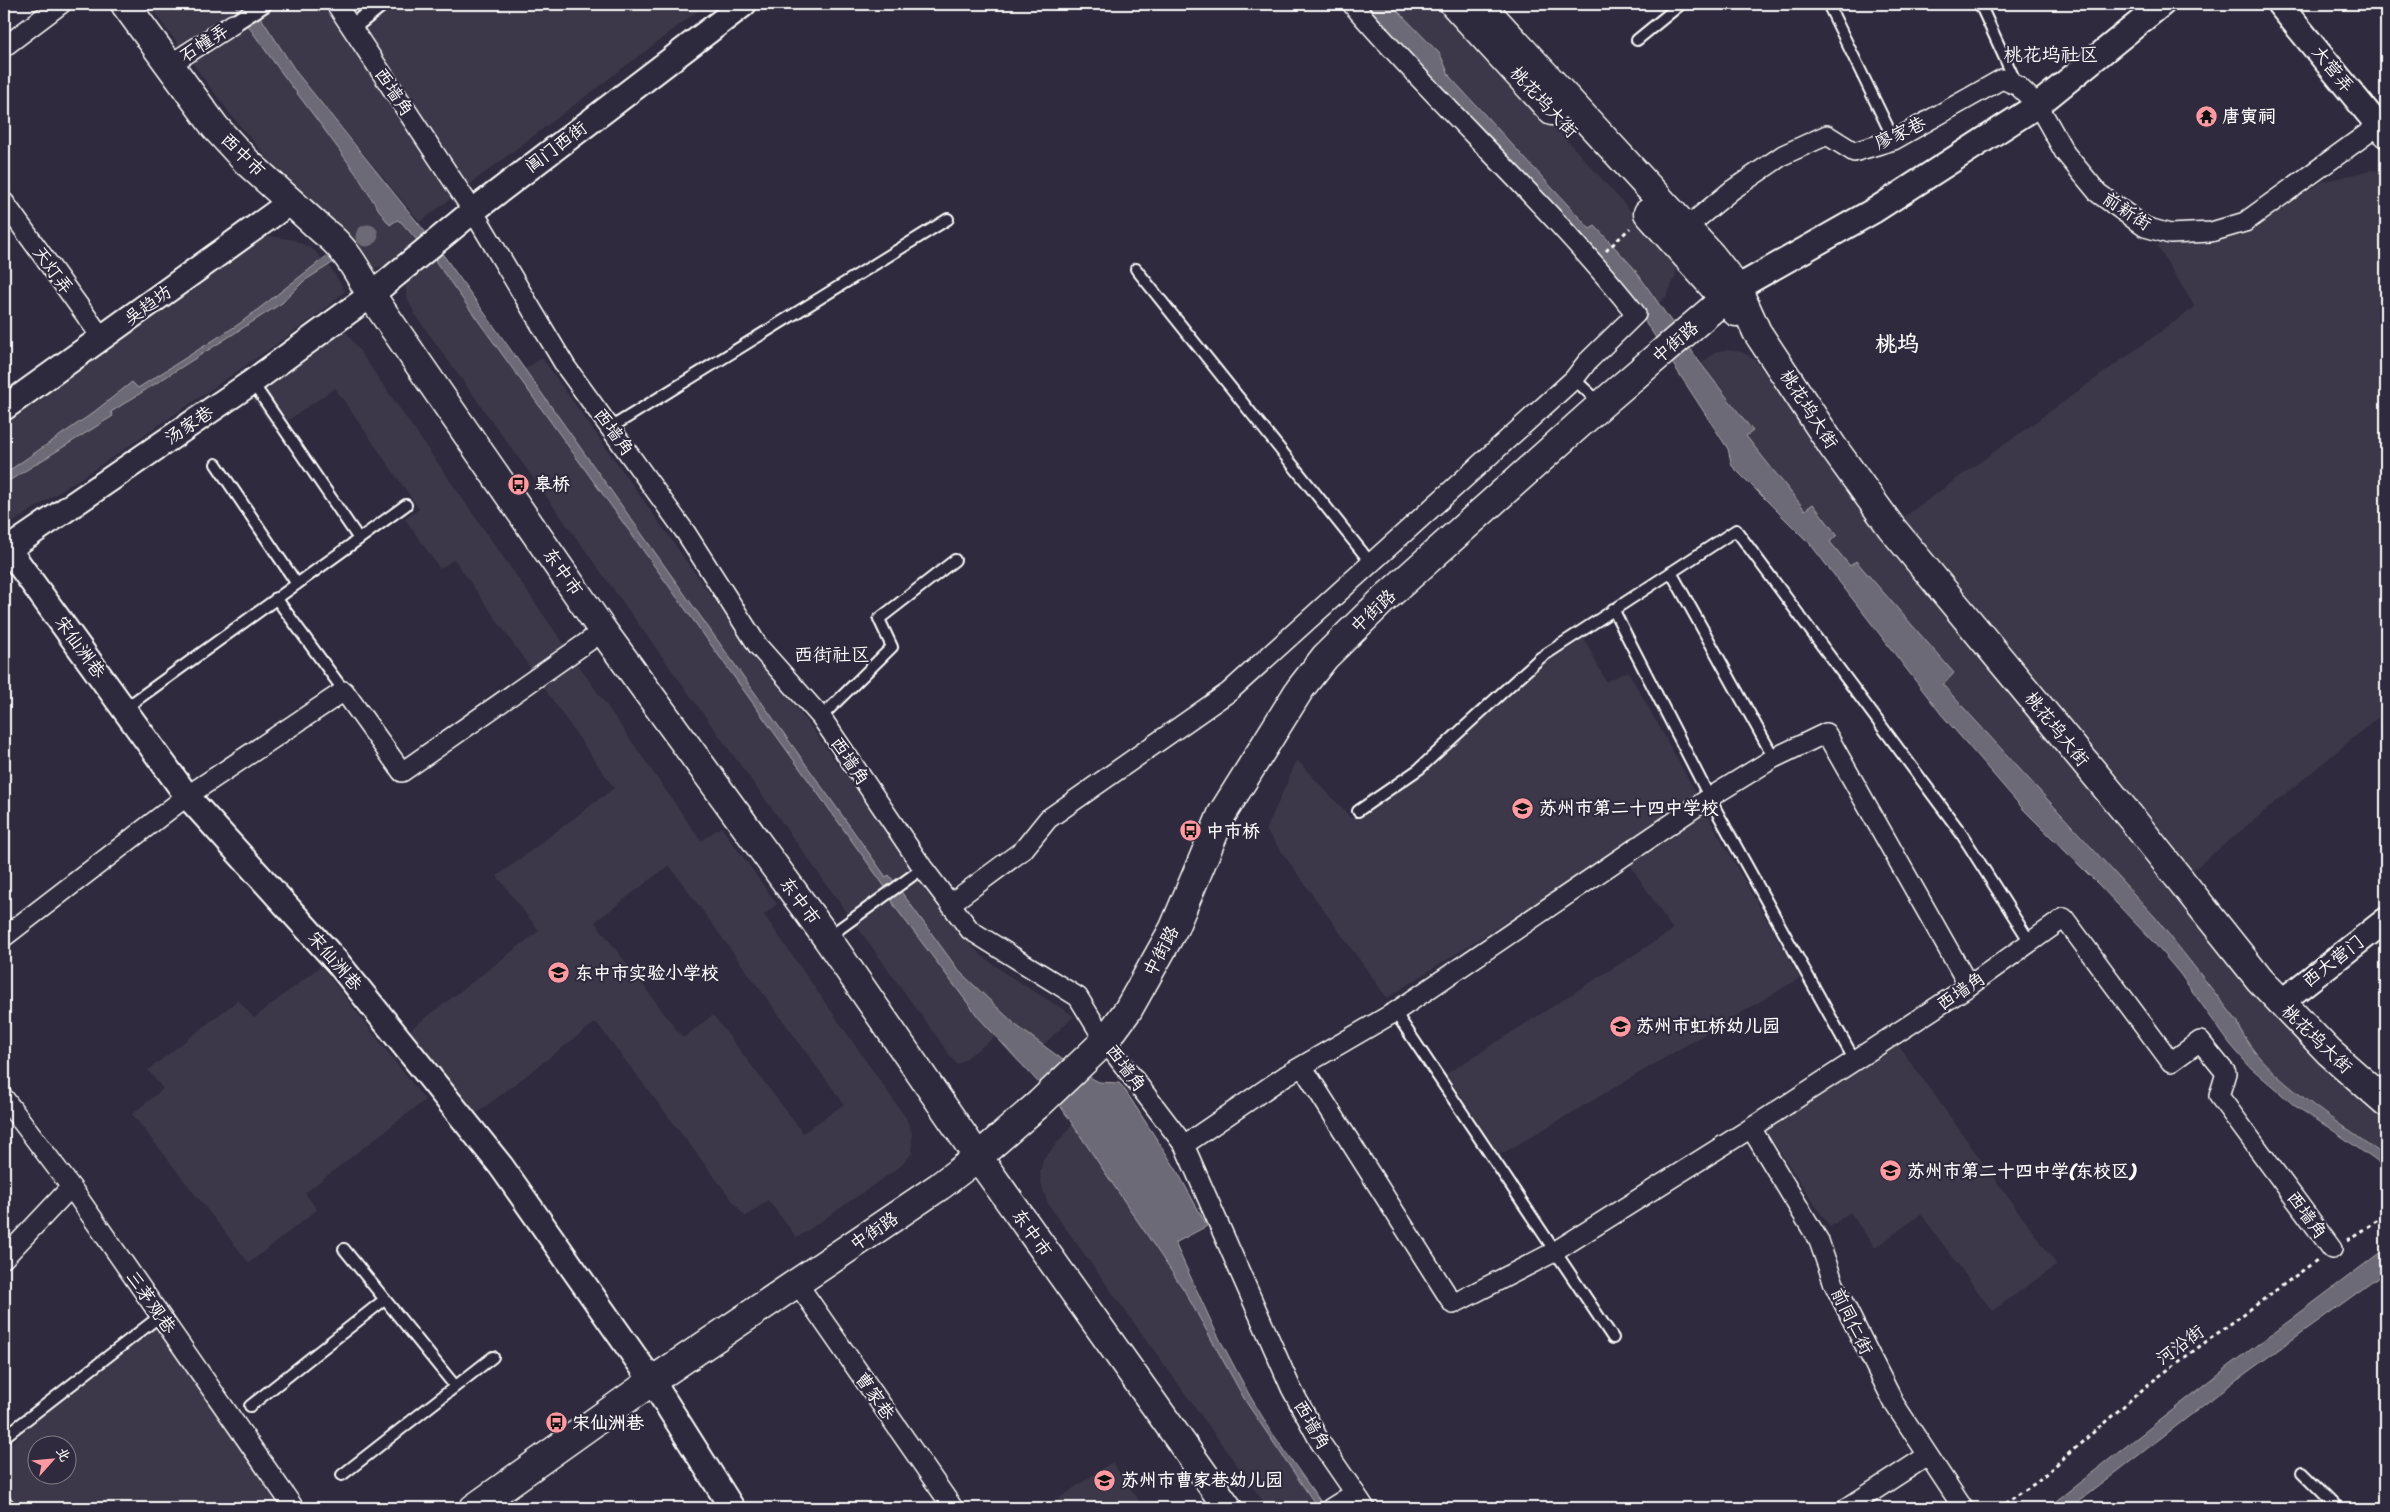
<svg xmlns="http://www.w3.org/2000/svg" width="2390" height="1512" viewBox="0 0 2390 1512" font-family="Sriracha,'LXGW WenKai TC',sans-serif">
<rect width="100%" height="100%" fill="#2f2a3d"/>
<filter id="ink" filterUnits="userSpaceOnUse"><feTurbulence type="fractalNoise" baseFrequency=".02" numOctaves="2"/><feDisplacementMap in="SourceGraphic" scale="10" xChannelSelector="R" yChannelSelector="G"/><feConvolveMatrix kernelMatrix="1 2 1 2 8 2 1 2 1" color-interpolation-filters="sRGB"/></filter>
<g filter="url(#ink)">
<path fill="#3c3749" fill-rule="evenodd" d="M148,4H234L352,168L381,215L401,222L419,242L390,263L375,268L370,265L346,232L281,174L231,115Z
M252,4H692L698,11L420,222L297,73Z
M1391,4H1445L1670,255L1675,264L1676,275L1666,297L1658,304L1595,226L1591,229L1450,77L1440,54Z
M2371,170L2381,171L2386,177V711L2192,871L1901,519L2195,307L2157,246L2164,242L2235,230L2244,234L2322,182Z
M271,236L294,240L312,249L329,265L345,291L320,313L271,348L110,459L4,528V420L237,250L255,239Z
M433,258L517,374L542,358L735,629L809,724L958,932L980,954L1006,974L1074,1016L1042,1046L1018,1063L995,1037L957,1065L416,316L407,298L405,284L409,273Z
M345,330L701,841L721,827L777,904L764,915L906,1118L912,1133V1153L901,1166L797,1238L768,1200L745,1217L596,1022L472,1117L407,1032L539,931L497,876L614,788L454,559L440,569L405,519L419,509L335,388L274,430L251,397ZM669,865L844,1104L803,1133L713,1015L683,1038L595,922Z
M1726,350L1742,352L1755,360L1891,546L2386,1113V1157L2296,1092L2268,1068L2241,1035L2238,1022L2155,917L1943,684L1954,673L1855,561L1850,567L1830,542L1837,536L1812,504L1805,511L1746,436L1753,430L1701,364L1715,352Z
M1579,628L1606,682L1628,671L1699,798L1387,998L1266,830L1297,760L1351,818Z
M1705,811L1800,978L1500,1155L1446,1074L1673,930L1629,863Z
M321,966L425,1100L305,1193L317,1210L249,1263L132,1114L163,1089L148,1070L238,1000L254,1018Z
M1898,1045L2057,1265L1992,1311L1921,1214L1875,1248L1850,1212L1830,1227L1766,1131Z
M1073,1124L1184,1290L1246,1402L1318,1508H1268L1048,1204L1042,1187L1040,1172L1043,1160Z
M154,1325L282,1508H16L4,1496V1450L66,1393ZM38,1444H68V1474H38Z
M1112,1462L1144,1508H1065L1058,1499Z"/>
<path fill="#6d6a77" stroke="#a7a6ad" d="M234,4H252L297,73L439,249L886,877L889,875L959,971L1017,1026L1078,1071L1099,1082L1119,1083L1123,1087L1176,1169L1207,1226L1175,1243L1216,1332L1250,1396L1271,1431L1323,1505L1342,1508H1318L1246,1402L1184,1290L1061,1107L979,1018L895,907L885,887L433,258L401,222L397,220L390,225C375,207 365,186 352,168C313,112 270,61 234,4Z
M1356,4H1391L1440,54L1450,77L1590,229L1595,226L1633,267L1701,364L1753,431L1746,436L1805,510L1813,504L1837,535L1830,542L1850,566L1856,561L1954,673L1943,685L2155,917L2238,1022C2252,1071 2345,1126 2386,1157V1168L2331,1129L2295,1106L2250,1067L2230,1044L2180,974L2155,944L2100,886L2024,810L1941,714L1811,545L1732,466L1728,449L1643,318Z
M328,255L334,262L304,281L282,303L111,412L113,416L4,484L8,491L4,493V474L90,415L132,382L138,388L239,324Z
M2386,1248V1272L2235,1381L2070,1508H2047L2229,1366Z"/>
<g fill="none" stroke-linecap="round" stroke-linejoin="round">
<path stroke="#6d6a77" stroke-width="21" d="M366,236L368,235"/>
<defs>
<path id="service" d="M1828,4L1894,140
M1980,4L2017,85
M1637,40L1681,4
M1136,269L1371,563
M1574,379L1601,404
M252,382L359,539
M610,428L948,219
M216,464L297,584
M1671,572L1774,758
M276,598L344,691
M1613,609L1717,812L1855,1061
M124,709L406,505
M821,717L892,647L879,619L955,560
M1358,811L1419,769L1540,658L1736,530L1961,833L2030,942
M828,937L923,868
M1395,1012L1613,1338
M344,1249L455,1386
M250,1406L384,1300
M4,1437L160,1316
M2302,1472L2338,1508
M342,1475L493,1357"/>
<path id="pedestrian" d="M233,24L264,4
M351,28L381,4"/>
<path id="minor" d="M336,4L473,211L566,367L686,533L758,646L821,717L923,868L970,930L1078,997L1105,1041L1184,1145L1291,1388L1320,1442L1355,1493L1331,1508
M4,47L61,4
M169,65L233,24
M4,202L102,338
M1687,227L1732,190L1783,155L1827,135L1854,152L1894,140L2002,79L2018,86L2038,105L2065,153L2098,193L2145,227L2170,234L2211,232L2245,222L2379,125
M950,904L1023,850L1048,819L1229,692L1574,379L1587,362L1636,314C1549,204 1443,110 1352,4
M4,937L187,796L344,691L402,772L603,631
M1302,1066L1453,1304L1554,1252L1751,1128L1969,986L2064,918L2171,1062L2200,1041L2226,1073L2219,1096L2332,1249
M4,1098L71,1187L294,1508
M1751,1128L1819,1241L1834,1284L1895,1405L1963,1508
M1184,1145L1285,1076L1395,1012L1709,798L1774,758L1826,733L1969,986
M4,1258L71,1187
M797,1283L953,1508
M1355,1493L1365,1508
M4,1506L6,1508
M1847,1508L1927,1456"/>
<path id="tertiary" d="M2279,4L2386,135
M1737,288L1875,210L2038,105L2162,4
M4,408L292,201
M8,549L187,796L338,963L501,1166L652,1381L732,1508
M4,552L252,382L371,295L473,211L744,4
M2280,1003L2386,920"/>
<path id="secondary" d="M125,4L215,127L247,162L323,231C345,247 357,270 371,295L603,631L827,938L978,1157L1228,1508
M1454,4L1552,111
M1480,4L1711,255L1737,288L1757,332L1833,447L1891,527L2132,819L2260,980L2329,1052L2386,1102
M1648,213L1736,312
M474,1508L652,1381L940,1186L978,1157L1040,1103L1105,1041L1128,1010L1174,928L1222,814L1300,689L1325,657L1382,601L1602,404L1737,288"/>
</defs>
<use href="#service" stroke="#fff" stroke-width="14"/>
<use href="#pedestrian" stroke="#fff" stroke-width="19"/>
<use href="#minor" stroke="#fff" stroke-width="22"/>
<use href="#tertiary" stroke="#fff" stroke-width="28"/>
<use href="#secondary" stroke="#fff" stroke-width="31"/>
<path stroke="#fff" stroke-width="3" stroke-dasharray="4 4" stroke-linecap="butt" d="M1606,251L1630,228
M2347,1240L2386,1215
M1998,1508L2034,1484L2150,1383L2317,1260"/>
<use href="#service" stroke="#2f2a3d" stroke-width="10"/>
<use href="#pedestrian" stroke="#2f2a3d" stroke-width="15"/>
<use href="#minor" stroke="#2f2a3d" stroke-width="19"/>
<use href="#tertiary" stroke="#2f2a3d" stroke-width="24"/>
<use href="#secondary" stroke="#2f2a3d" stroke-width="28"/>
</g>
</g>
<defs>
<symbol id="temple-disc" viewBox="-11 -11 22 22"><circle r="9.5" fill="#ff9aa2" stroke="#2f2a3d"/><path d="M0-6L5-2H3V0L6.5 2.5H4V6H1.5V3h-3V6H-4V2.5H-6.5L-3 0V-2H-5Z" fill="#111"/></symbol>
<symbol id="bus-disc" viewBox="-11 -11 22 22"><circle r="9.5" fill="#ff9aa2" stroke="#2f2a3d"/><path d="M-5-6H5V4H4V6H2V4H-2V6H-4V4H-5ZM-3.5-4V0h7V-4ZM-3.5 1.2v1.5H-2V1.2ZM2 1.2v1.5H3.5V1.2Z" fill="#111"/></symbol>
<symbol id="school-disc" viewBox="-11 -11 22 22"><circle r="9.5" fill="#ff9aa2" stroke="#2f2a3d"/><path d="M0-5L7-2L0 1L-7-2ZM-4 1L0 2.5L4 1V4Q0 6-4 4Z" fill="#111"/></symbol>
</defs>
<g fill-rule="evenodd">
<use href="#temple-disc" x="2194" y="104" width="25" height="25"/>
<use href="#bus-disc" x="506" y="472" width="25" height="25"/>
<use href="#school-disc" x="1510" y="796" width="25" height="25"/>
<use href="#bus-disc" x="1178" y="818" width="25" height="25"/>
<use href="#school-disc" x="546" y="960" width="25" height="25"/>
<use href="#school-disc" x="1608" y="1014" width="25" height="25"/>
<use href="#school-disc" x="1878" y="1158" width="25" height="25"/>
<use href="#bus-disc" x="544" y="1410" width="25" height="25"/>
<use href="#school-disc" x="1092" y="1468" width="25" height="25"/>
</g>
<g text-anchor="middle" stroke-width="4.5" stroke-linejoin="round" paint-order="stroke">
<g font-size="18" fill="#fff" stroke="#2f2a3d">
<text transform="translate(204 43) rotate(-33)" y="6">石幢弄</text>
<text transform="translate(2333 69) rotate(51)" y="6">大营弄</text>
<text transform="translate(394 92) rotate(56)" y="6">西墙角</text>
<text transform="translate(1544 102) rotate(47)" y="6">桃花坞大街</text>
<text transform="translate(1900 133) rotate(-25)" y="6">廖家巷</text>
<text transform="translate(556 147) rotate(-37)" y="6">阊门西街</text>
<text transform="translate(243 155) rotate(45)" y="6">西中市</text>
<text transform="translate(2127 211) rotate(33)" y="6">前新街</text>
<text transform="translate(53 270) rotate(54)" y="6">天灯弄</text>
<text transform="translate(148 305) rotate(-36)" y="6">吴趋坊</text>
<text transform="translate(1675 342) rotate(-40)" y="6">中街路</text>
<text transform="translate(1809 409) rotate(57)" y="6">桃花坞大街</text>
<text transform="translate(189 425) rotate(-34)" y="6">汤家巷</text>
<text transform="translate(614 432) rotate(54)" y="6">西墙角</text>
<text transform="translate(563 572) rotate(55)" y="6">东中市</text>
<text transform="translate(1373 611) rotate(-43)" y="6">中街路</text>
<text transform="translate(80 647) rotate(54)" y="6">宋仙洲巷</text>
<text transform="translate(2057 729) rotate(51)" y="6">桃花坞大街</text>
<text transform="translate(850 761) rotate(56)" y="6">西墙角</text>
<text transform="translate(800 901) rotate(54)" y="6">东中市</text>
<text transform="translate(1161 951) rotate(-62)" y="6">中街路</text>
<text transform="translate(335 961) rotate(49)" y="6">宋仙洲巷</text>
<text transform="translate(2333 961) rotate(-38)" y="6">西大营门</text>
<text transform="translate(1961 991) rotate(-34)" y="6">西墙角</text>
<text transform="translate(2317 1039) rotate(44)" y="6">桃花坞大街</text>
<text transform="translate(1126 1068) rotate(53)" y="6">西墙角</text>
<text transform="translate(2307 1215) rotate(54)" y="6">西墙角</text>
<text transform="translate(874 1231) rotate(-34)" y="6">中街路</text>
<text transform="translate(1032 1233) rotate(55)" y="6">东中市</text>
<text transform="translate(151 1302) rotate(55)" y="6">三茅观巷</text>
<text transform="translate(1852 1321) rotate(64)" y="6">前同仁街</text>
<text transform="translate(2180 1345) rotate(-36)" y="6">河沿街</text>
<text transform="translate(875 1396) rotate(55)" y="6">曹家巷</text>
<text transform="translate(1312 1425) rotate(60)" y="6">西墙角</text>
</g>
<g font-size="18" font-weight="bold" fill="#fff" stroke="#2f2a3d" text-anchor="start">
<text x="2222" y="122">唐寅祠</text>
<text x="534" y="490">皋桥</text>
<text x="1539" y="814">苏州市第二十四中学校</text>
<text x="1206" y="837">中市桥</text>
<text x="575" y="979">东中市实验小学校</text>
<text x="1636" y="1032">苏州市虹桥幼儿园</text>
<text x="1907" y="1177">苏州市第二十四中学(东校区)</text>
<text x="572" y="1429">宋仙洲巷</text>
<text x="1121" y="1486">苏州市曹家巷幼儿园</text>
</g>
<g font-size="19" fill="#fff" stroke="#2f2a3d">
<text x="2051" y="61">桃花坞社区</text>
<text x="832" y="661">西街社区</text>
</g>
<g font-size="22" font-weight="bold" fill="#fff" stroke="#2f2a3d">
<text x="1897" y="351">桃坞</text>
</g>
</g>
<rect width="2390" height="1512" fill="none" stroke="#2f2a3d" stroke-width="20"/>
<rect x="10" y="10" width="2370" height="1492" fill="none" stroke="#fff" stroke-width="2" filter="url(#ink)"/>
<g transform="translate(52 1460) rotate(63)"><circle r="24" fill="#2f2a3d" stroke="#827f8b"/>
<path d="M0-4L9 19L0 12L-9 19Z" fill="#ff9aa2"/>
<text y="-8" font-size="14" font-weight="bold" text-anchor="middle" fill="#ffffff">北</text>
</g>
</svg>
